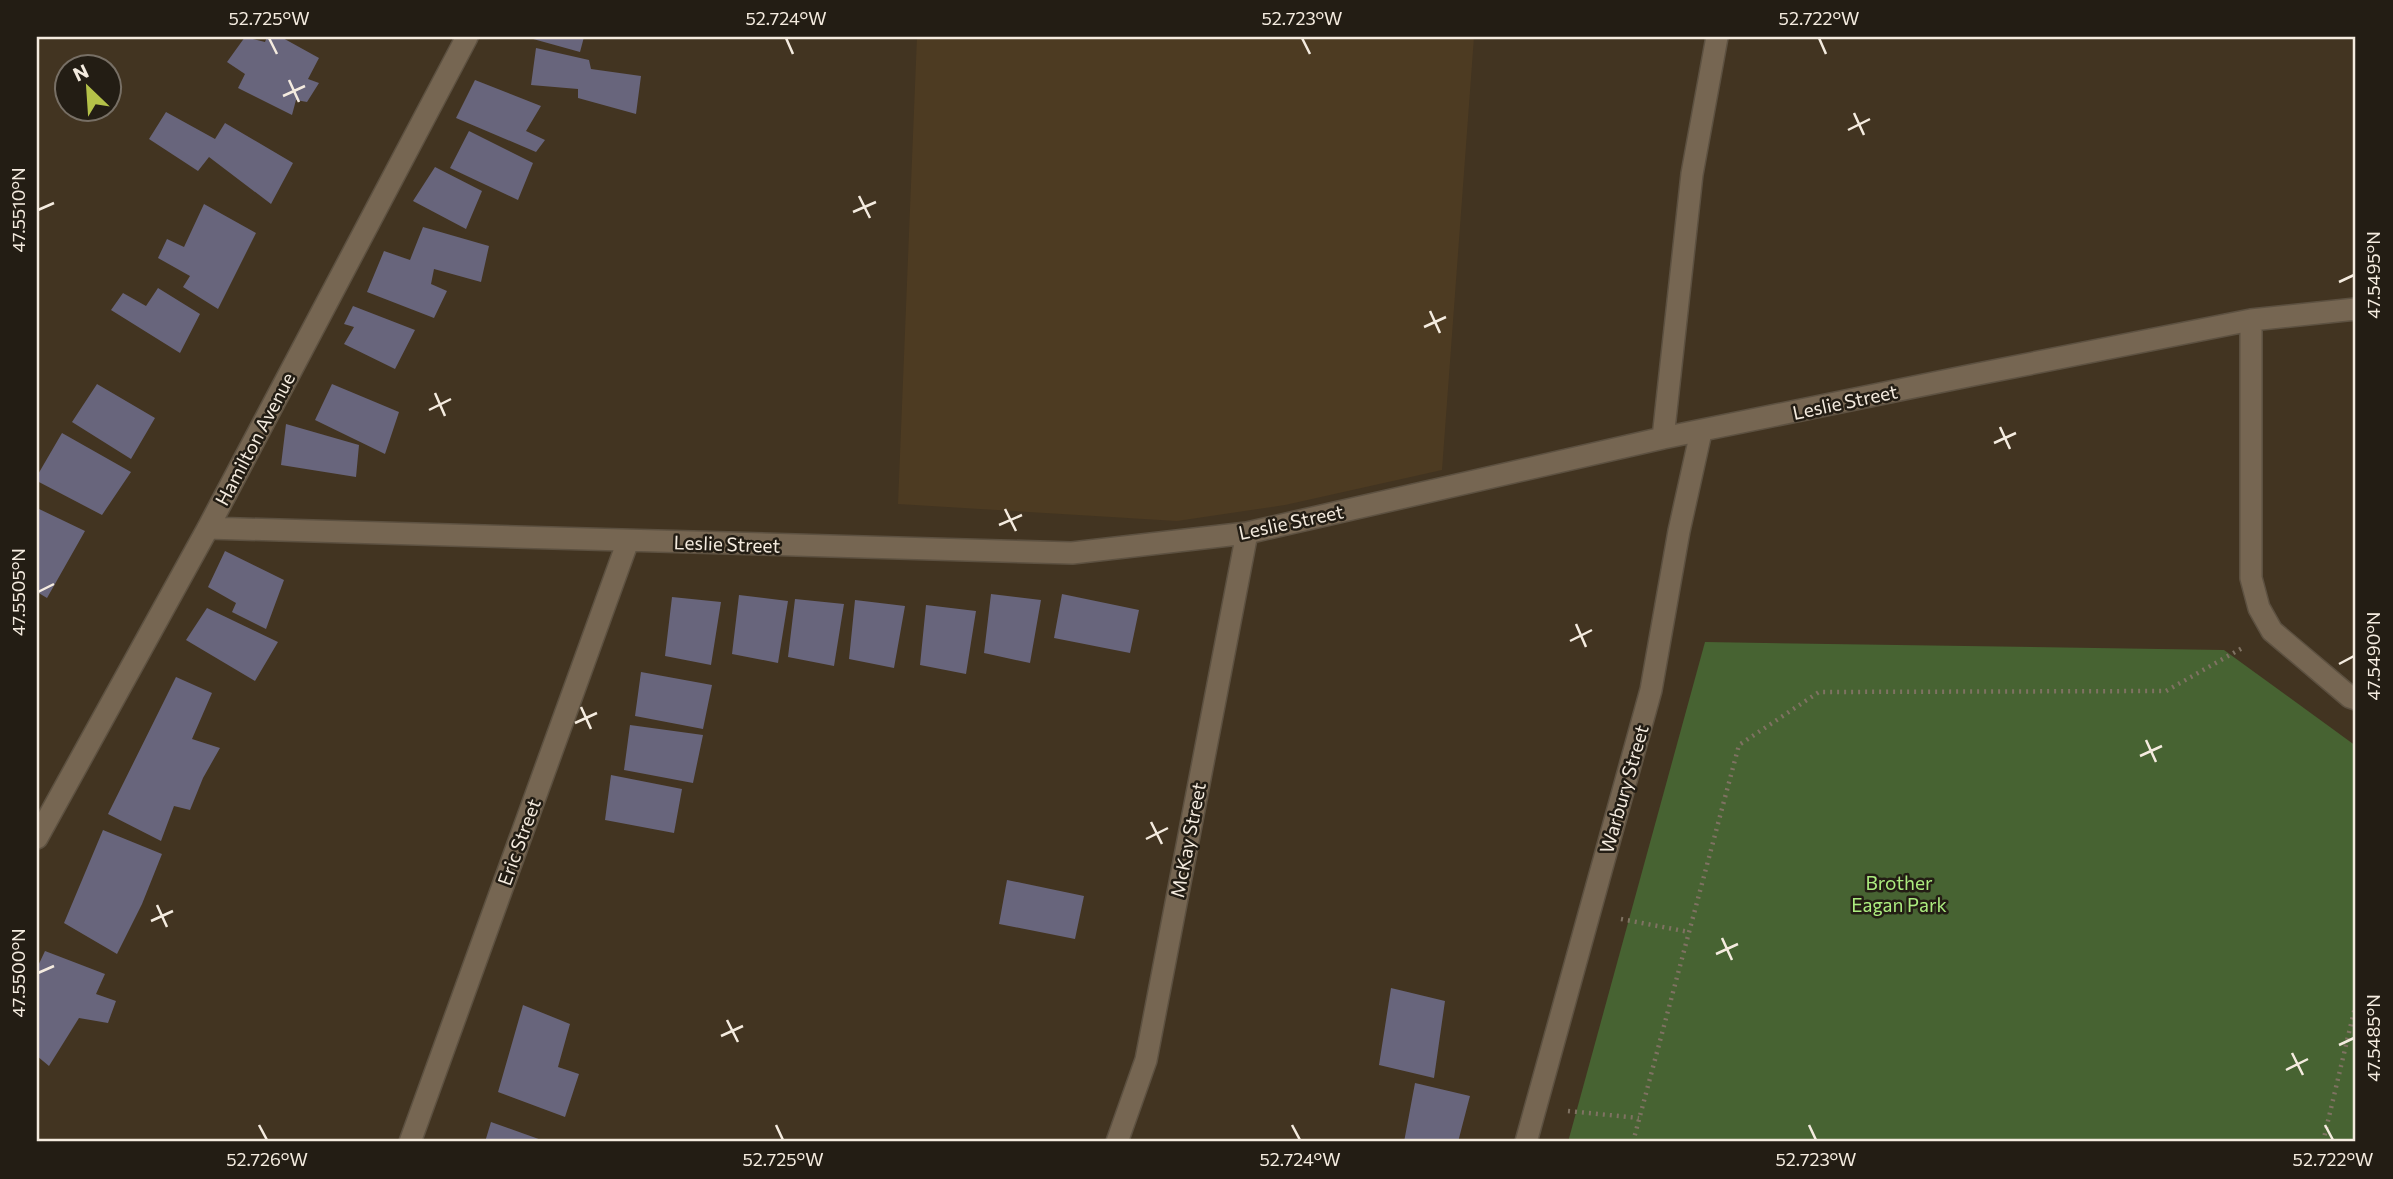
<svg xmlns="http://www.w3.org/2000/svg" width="2393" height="1179" viewBox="0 0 2393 1179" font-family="Commissioner,sans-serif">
<rect width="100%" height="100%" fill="#423421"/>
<path fill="#4d3b22" d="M917,37H1474L1442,470L1285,505L1177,521L898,504Z"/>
<path fill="#476332" d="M1705,642L2224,650L2356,746V1142H1568Z"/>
<path fill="#68657c" d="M245,37L265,42L267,37H281L319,58L308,79L319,83L307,102L296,100L292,115L238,88L245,74L227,62Z
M526,37H584L580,52Z
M536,48L589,60L591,69L641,76L636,114L578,98V89L531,85Z
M475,80L541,106L526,131L545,140L536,152L456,118Z
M166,112L215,139L225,123L293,163L271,204L209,157L198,171L149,139Z
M469,131L533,163L518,200L450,168Z
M435,167L482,191L466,229L413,201Z
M204,204L256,233L218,309L183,287L190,276L158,258L167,239L184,247Z
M423,227L489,246L481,282L434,269L431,284L447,291L434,318L367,292L384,251L410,260Z
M158,288L200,314L180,353L111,310L123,293L146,306Z
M353,306L415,330L395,369L344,344L354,327L344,324Z
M97,384L155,418L131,459L72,422Z
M332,384L399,412L385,454L315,420Z
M286,424L359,445L356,477L281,465Z
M62,433L131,472L102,515L37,481V476Z
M37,508L85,531L47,598L37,592Z
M225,551L284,580L266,629L232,612L236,603L208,587Z
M991,594L1041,600L1030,663L984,653Z
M1062,594L1139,610L1130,653L1054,638Z
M739,595L788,601L778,663L732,654Z
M672,597L721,602L711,665L665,656Z
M795,599L844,604L834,666L788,657Z
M855,600L905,606L894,668L849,659Z
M926,605L976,611L966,674L920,665Z
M207,608L278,642L255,681L186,640Z
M641,672L712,685L703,729L635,716Z
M176,677L212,693L192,739L220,748L203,778L190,810L174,806L161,841L108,814Z
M630,725L703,735L693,783L624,770Z
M611,775L682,789L674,833L605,820Z
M103,830L162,854L142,904L117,954L64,923Z
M1007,880L1084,896L1075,939L999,924Z
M45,951L105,974L96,994L116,1001L108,1023L79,1018L49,1066L37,1056V968Z
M1391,988L1445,1001L1434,1078L1379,1065Z
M523,1005L570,1024L558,1067L579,1074L565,1117L498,1092Z
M1415,1083L1470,1096L1458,1142H1404Z
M491,1122L547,1142H485Z"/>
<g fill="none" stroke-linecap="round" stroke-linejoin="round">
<defs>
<path id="minor" d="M2251,320V578L2259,608L2272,631L2350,697L2356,699
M1663,438L1692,174L1717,37
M208,528L1072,553L1247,533L1663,438L1978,374L2251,320L2356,309
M37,838L208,528L467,37
M410,1142L628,541
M1117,1142L1146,1060L1247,533
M1526,1142L1651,690L1679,531L1701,432"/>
</defs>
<use href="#minor" stroke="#5d5141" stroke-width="24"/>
<path stroke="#7f7262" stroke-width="4.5" stroke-dasharray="2 5" stroke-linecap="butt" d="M1621,919L1689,932
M1568,1111L1639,1118
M1633,1142L1739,745L1819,692L2166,691L2244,647
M2323,1142L2356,1003"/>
<use href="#minor" stroke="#766652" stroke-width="21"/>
</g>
<path fill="none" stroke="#f4ebdf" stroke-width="2.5" d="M269,38L277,54M786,38L793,54M1302,38L1310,54M1819,38L1826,54M289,80L299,102M283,96L305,86M1854,113L1864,135M1848,130L1870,119M859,196L870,218M38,210L54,203M853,212L876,202M2339,282L2354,275M1430,311L1440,333M1424,327L1446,317M435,393L445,416M429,410L451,399M2000,427L2010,449M1994,443L2016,433M1005,509L1016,531M999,525L1022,515M38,592L54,584M1576,624L1586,647M1570,641L1592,630M2339,664L2354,656M581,707L591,729M575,723L597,713M2146,740L2156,762M2140,756L2162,746M1151,822L1162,844M1146,839L1168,828M157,905L167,927M151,921L173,911M1722,938L1732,960M1716,954L1738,944M38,973L54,966M727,1020L738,1042M721,1036L743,1026M2339,1045L2354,1038M2292,1053L2303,1075M2286,1070L2308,1059M259,1125L267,1140M776,1125L783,1140M1292,1125L1300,1140M1809,1125L1816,1140M2325,1125L2333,1140"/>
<g text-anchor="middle" stroke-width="5" stroke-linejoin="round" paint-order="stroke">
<g font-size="19" fill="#f4ebdf" stroke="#231d14">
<text transform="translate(1845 402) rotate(-12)" y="7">Leslie Street</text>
<text transform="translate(255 439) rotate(-62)" y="7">Hamilton Avenue</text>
<text transform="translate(1291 522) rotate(-12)" y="7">Leslie Street</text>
<text transform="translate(727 544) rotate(2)" y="7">Leslie Street</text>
<text transform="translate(1624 789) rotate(-74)" y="7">Warbury Street</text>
<text transform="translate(1188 840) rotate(-79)" y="7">McKay Street</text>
<text transform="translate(519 842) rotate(-70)" y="7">Eric Street</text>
</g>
<g font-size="19" fill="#acec7f" stroke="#231d14">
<text x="1899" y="890">Brother<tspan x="1899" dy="22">Eagan Park</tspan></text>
</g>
</g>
<rect width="2393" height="1179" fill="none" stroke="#231d14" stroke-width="77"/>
<g transform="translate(88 88) rotate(335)"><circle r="33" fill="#231d14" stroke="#776f65" stroke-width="2"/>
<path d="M0-5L12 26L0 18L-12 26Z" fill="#b5c249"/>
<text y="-10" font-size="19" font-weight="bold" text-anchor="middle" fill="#f4ebdf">N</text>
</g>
<rect x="38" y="38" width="2316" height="1102" fill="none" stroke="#f4ebdf" stroke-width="2.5"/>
<g font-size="18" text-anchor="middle" fill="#f4ebdf">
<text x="269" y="25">52.725°W</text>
<text x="786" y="25">52.724°W</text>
<text x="1302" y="25">52.723°W</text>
<text x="1819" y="25">52.722°W</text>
<text transform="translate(19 210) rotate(-90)" y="6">47.5510°N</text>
<text transform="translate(2374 275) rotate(-90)" y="6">47.5495°N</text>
<text transform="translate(19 592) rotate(-90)" y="6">47.5505°N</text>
<text transform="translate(2374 656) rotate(-90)" y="6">47.5490°N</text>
<text transform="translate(19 973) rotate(-90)" y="6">47.5500°N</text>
<text transform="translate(2374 1038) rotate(-90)" y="6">47.5485°N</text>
<text x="267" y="1166">52.726°W</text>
<text x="783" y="1166">52.725°W</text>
<text x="1300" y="1166">52.724°W</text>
<text x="1816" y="1166">52.723°W</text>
<text x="2333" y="1166">52.722°W</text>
</g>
</svg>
